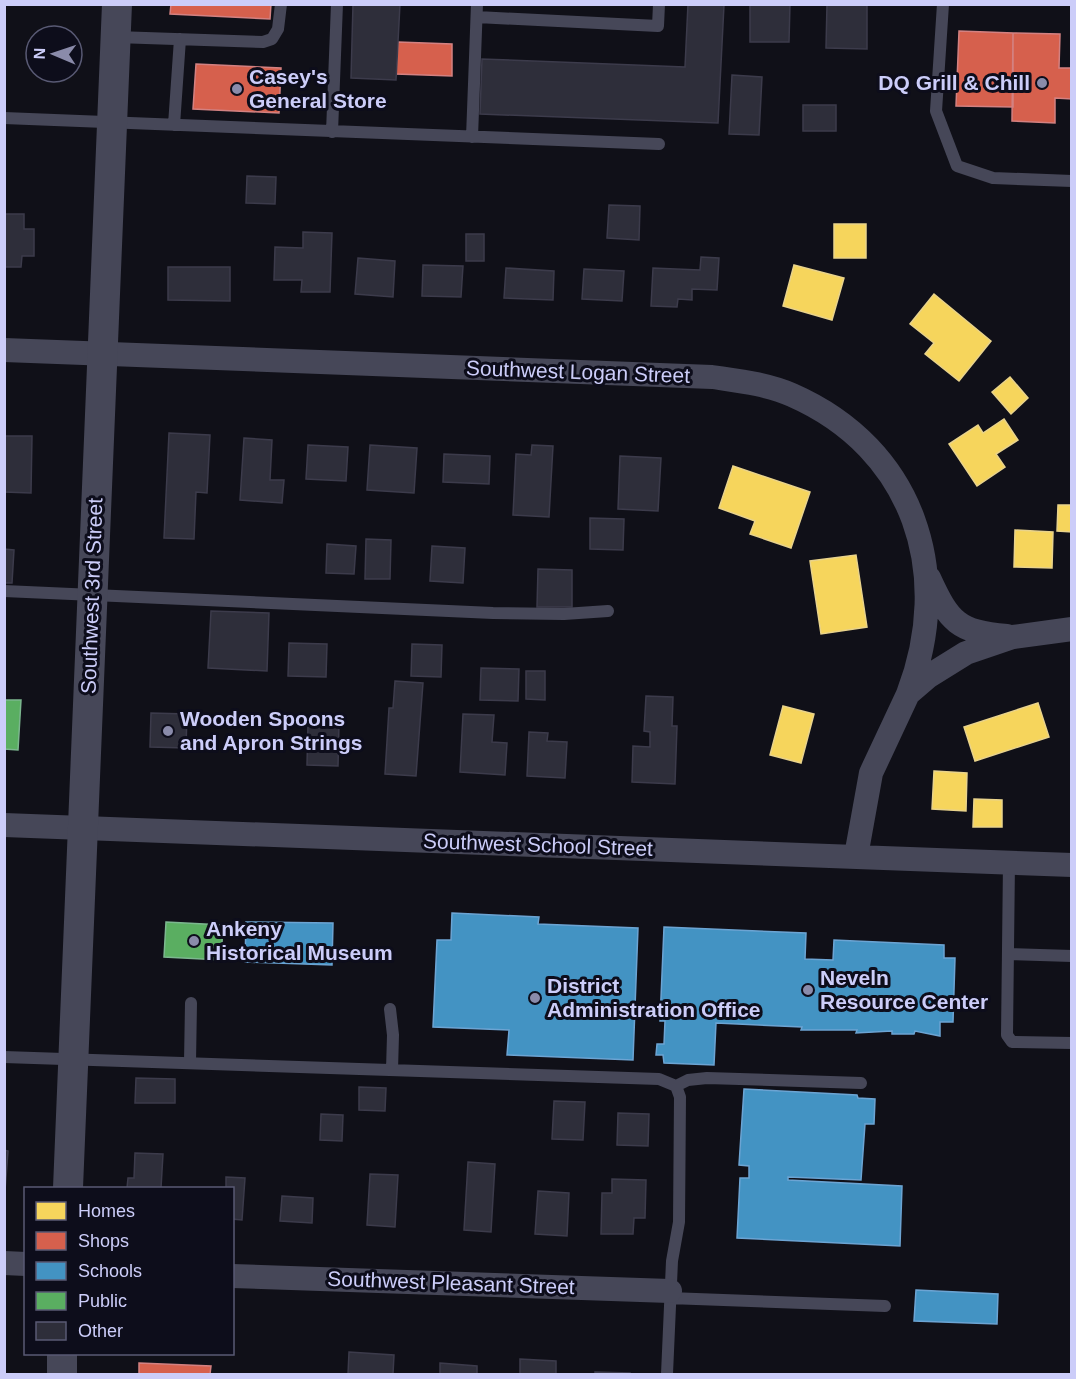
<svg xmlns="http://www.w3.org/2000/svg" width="1076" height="1379" viewBox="0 0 1076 1379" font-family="Arial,sans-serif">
<rect width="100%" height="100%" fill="#101018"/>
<path fill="#f6d55c" stroke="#e9d38b" stroke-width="1.5" d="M834,224H866V258H834Z
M794,265L844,278L832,320L783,306Z
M934,294L991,341L959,381L925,354L934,343L910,324Z
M1010,377L1028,398L1011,414L992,392Z
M1004,419L1018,440L996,454L1005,467L977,486L949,444L978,425L983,433Z
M733,466L810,492L791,548L750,534L755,521L719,508Z
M1058,505H1072V532L1057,531Z
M1015,530L1053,532L1052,568L1014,567Z
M856,555L867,627L821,634L810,561Z
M1038,703L1049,737L975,761L964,727Z
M783,706L814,714L801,763L770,755Z
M934,771L967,773L966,811L932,809Z
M974,799L1002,800V827H973Z"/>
<path fill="#d6604d" stroke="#d38181" stroke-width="1.5" d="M171,4H271L270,19L170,14Z
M959,31L1013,33V107L956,106Z
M1013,33L1060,34L1059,68H1072V99L1055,98V123L1012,121Z
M398,42L452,44V76L396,74Z
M196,64L281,68L279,113L193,109Z
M139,1363L211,1366L210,1374H139Z"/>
<path fill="#4393c3" stroke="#6ca4d3" stroke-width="1.5" d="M452,913L539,917L538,924L638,928L633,1060L507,1055L509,1030L433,1027L437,940H451Z
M246,922L333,923L332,965L245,962Z
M664,927L806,933L805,959L833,960L834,940L944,945V958H955L953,1022H940V1036L915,1031L914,1034H892V1031L856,1033L857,1030H801L802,1027L716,1023L714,1065L664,1063L663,1055H656L657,1044H664L665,1021H660Z
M744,1089L857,1095L858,1098L875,1099L874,1124H865L861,1180L788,1177V1180L902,1186L900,1246L737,1238L740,1178H749V1166L739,1165Z
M916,1290L998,1294L997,1324L914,1321Z"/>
<path fill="#5aae61" stroke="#7cb78f" stroke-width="1.5" d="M4,700H21L18,750L4,749Z
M166,922L223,925L221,960L164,957Z"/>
<path fill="#2e2e3a" stroke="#3c3b4b" stroke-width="1.5" d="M353,4H400L396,80L351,78Z
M688,4L724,5L718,123L480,114L482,59L685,67Z
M750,4H790L789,42H750Z
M827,4H867V49L826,48Z
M732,75L762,77L759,135L729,134Z
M803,105H836V131H803Z
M247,176L276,177L275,204L246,203Z
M609,205L640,206L639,240L607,238Z
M4,214H24V229H34V256H22L21,267H4Z
M303,232L332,233L330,292H301L302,280H274L275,247L303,248Z
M466,234H484V261H466Z
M701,257L719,258L717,290L692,289V300L678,299L677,307L651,306L653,268L700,270Z
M358,258L395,261L393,297L355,294Z
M423,265L463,266L461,297L422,296Z
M168,267H230V301L168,300Z
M506,268L554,271L553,300L504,298Z
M584,269L624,271L622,301L582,299Z
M169,433L210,435L207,493L196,492L194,539L164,538Z
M4,436H32L31,493L4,492Z
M244,438L272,440L270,480H284L282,503L240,500Z
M308,445L348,447L346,481L306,479Z
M370,445L417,448L414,493L367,490Z
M532,445L553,446L549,517L513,515L516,454L531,455Z
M444,454L490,456L489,484L443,482Z
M620,456L661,458L658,511L618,509Z
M590,518L624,519L623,550L590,549Z
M366,539L391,540L390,579H365Z
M327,544L356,546L354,574L326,573Z
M432,546L465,548L463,583L430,581Z
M4,549L14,550L12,583H4Z
M538,569L572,570V607H537Z
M211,611L269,613L267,671L208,668Z
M289,643L327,644L326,677L288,676Z
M412,644L442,645L441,677L411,676Z
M481,668L519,669L518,701L480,700Z
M526,671H545V700L526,699Z
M395,681L423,683L416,776L385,774L389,708H393Z
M646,696L673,697L672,726H677L675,784L632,782L633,746L650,747V732L644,731Z
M151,713L187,714L186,748L150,747Z
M463,714L494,715L492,742L507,743L505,775L460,772Z
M308,724H339L338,766L307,765Z
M529,732L548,733L547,741L567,742L565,778L527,776Z
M136,1078L175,1079V1103H135Z
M359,1087L386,1088L385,1111L359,1110Z
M554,1101L585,1102L583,1140L552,1139Z
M618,1113L649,1114L648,1146L617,1145Z
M321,1114L343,1115L342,1141L320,1140Z
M4,1150L8,1151L4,1204Z
M135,1153L163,1154L161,1188H127L128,1178H134Z
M468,1162L495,1164L491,1232L464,1230Z
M370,1174L398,1175L395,1227L367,1225Z
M226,1177L245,1178L242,1220L232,1219V1188H226Z
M612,1179L646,1180L645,1218H634L633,1234H601L602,1193H612Z
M538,1191L569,1193L567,1236L535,1234Z
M282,1196L313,1198L312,1223L280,1221Z
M349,1352L394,1355L393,1374H348Z
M520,1359L556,1361V1374H520Z
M440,1363L477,1366V1374H440Z
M595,1372L630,1373V1374H595Z"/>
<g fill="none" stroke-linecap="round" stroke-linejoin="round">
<path stroke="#464758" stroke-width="12" d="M943,4L936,111L957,166L993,178L1072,181
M477,17L658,26L659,4
M116,37L263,42L272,39L278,29L281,4
M4,118L659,144
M174,125L180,39
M332,132L337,4
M472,137L477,4
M4,591L493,613L564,614L608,611
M1009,862L1007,1035L1012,1042L1072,1043
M1008,954L1072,956
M390,1009L393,1035L392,1070
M4,1057L659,1079L676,1086L680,1097L679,1222L672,1261L667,1374
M190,1062L191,1003
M676,1086L688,1080L707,1078L861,1083
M669,1298L885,1306"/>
<path stroke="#464758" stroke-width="24" d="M4,350L712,377C739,381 767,384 792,395C915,449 954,574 908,694
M929,578C949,622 958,632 1007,636
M4,825L1072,865
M856,856L871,773L908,694L929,676L966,653L1013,637L1072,629
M4,1263L26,1264
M232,1276L670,1291"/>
<path stroke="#464758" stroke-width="30" d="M68,1188L117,4
M62,1374V1354"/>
</g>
<g fill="#8a8baa" stroke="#0d0d1b" stroke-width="2">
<circle cx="1042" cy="83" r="6"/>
<circle cx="237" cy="89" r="6"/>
<circle cx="168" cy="731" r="6"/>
<circle cx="194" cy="941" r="6"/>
<circle cx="808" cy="990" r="6"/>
<circle cx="535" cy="998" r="6"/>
</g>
<g text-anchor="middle" stroke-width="6" stroke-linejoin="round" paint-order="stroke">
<g font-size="21" font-weight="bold" fill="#cccdf9" stroke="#0d0d1b" text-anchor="start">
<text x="249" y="84">Casey's<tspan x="249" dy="24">General Store</tspan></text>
<text x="1030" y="90" text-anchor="end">DQ Grill &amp; Chill</text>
<text x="180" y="726">Wooden Spoons<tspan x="180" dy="24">and Apron Strings</tspan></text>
<text x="206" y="936">Ankeny<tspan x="206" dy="24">Historical Museum</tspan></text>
<text x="820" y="985">Neveln<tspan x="820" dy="24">Resource Center</tspan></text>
<text x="547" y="993">District<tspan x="547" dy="24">Administration Office</tspan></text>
</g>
<g font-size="21" fill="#cccdf9" stroke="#0d0d1b">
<text transform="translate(578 372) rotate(2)" y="7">Southwest Logan Street</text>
<text transform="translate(92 596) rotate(-88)" y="7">Southwest 3rd Street</text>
<text transform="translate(538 845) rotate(2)" y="7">Southwest School Street</text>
<text transform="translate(451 1283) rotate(2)" y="7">Southwest Pleasant Street</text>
</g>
</g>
<rect width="1076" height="1379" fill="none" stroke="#cccdf9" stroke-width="12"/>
<rect x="24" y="1187" width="210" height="168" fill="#0d0d1b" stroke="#595a74" stroke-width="1.5"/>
<rect x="36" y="1202" width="30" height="18" fill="#f6d55c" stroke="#595a74" stroke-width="1.5"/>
<text x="78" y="1217" font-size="18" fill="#cccdf9">Homes</text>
<rect x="36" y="1232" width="30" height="18" fill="#d6604d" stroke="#595a74" stroke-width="1.5"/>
<text x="78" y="1247" font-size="18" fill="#cccdf9">Shops</text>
<rect x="36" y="1262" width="30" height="18" fill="#4393c3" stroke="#595a74" stroke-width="1.5"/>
<text x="78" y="1277" font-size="18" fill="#cccdf9">Schools</text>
<rect x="36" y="1292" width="30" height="18" fill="#5aae61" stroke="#595a74" stroke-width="1.5"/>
<text x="78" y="1307" font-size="18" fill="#cccdf9">Public</text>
<rect x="36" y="1322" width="30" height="18" fill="#2e2e3a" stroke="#595a74" stroke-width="1.5"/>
<text x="78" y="1337" font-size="18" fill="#cccdf9">Other</text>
<g transform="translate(54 54) rotate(272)"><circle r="28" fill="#0d0d1b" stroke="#595a74" stroke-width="1.5"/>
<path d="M0-4.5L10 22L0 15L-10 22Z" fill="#8a8baa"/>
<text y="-9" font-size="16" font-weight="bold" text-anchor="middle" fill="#cccdf9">N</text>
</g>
</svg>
